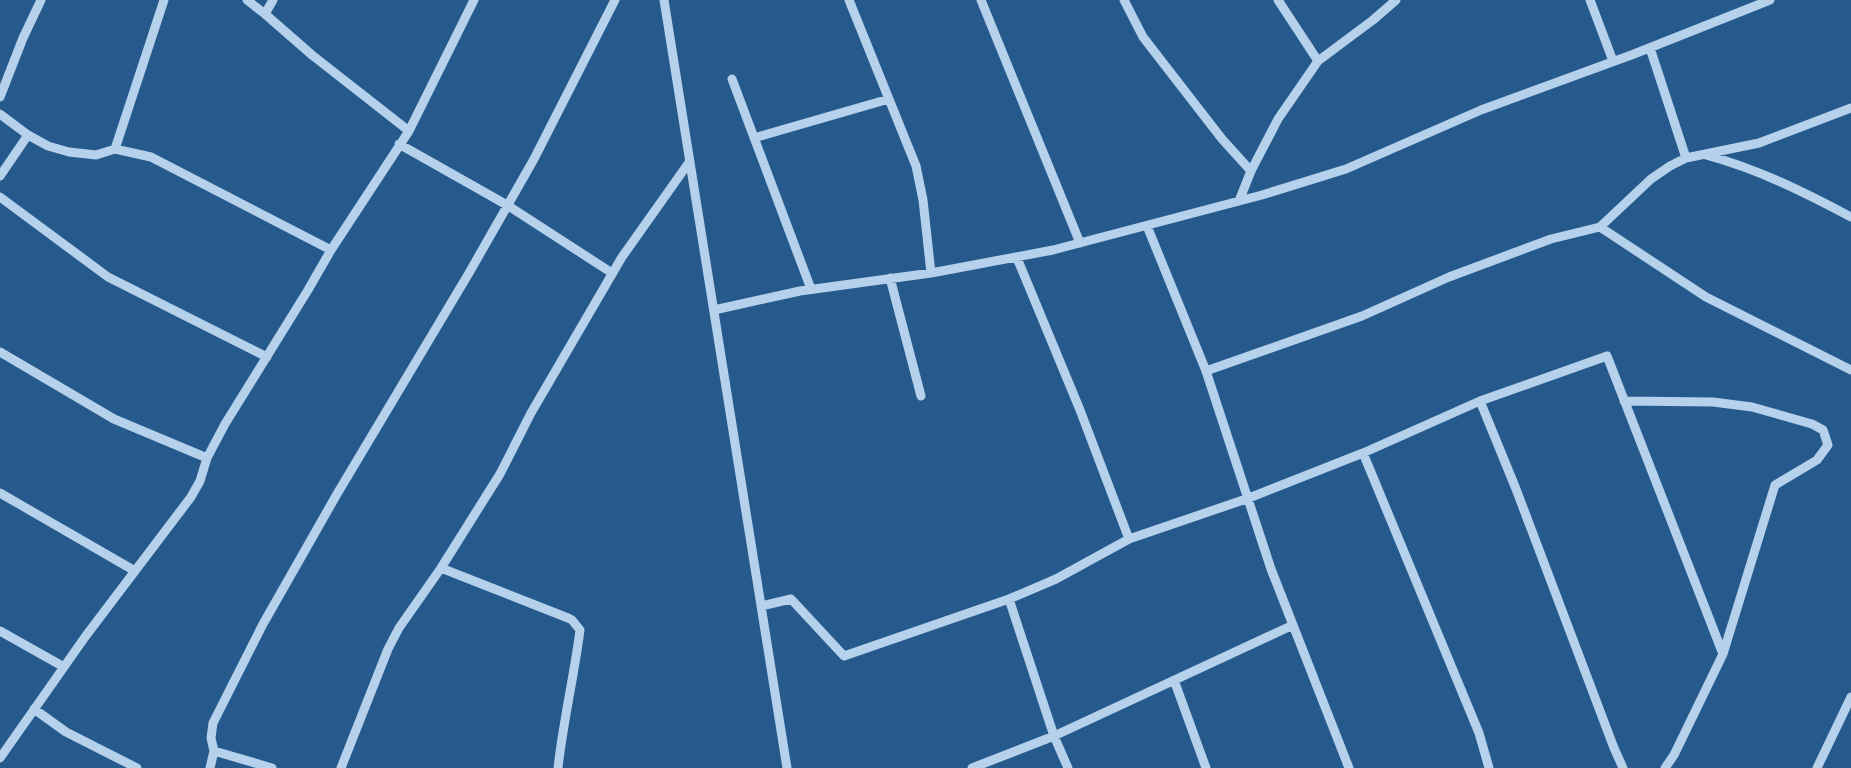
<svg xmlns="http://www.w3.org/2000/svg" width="1851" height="768" viewBox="0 0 1851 768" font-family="'PT Sans Narrow',sans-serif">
<rect width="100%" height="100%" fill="#265a8d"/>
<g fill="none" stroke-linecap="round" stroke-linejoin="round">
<path stroke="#b5d1eb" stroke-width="9" d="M247,0L265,14L312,55L409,131
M664,0L787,768
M849,0L916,166L923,200L931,273
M981,0L1080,243
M1124,0L1143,37L1222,139L1251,171
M1278,0L1318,61
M1590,0L1613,61
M265,14L273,0
M1650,48L1686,158
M732,79L811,289
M0,97L23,38L41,0
M0,114L28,135L48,146L69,152L96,155L115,149L151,157L331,250
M754,138L889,99
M399,144L507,205L612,273
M115,149L164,0
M1706,155C1758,169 1804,192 1851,217
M0,176L28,135
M0,197L108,277L267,357
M1239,201L1251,171L1278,119L1318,61L1373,20L1396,0
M1147,226L1206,371L1271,569L1349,768
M1600,227L1706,297L1851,370
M1017,258L1080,410L1129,539
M890,278L921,396
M714,310L800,291L931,273L1053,250L1262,195L1346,169L1481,110L1634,54L1770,0
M0,352L114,419L207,458
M1206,371L1362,316L1449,277L1551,239L1600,227L1651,179L1670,166L1686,158L1759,143L1851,108
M1480,401L1516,489L1614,748L1623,768
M1624,401L1713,402L1752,407L1812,424L1823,430L1828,445L1817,460L1775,485L1723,654L1674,755L1665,768
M1363,453L1479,733L1489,768
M0,493L135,571
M441,568L568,618L572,620L580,630C574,677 563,722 558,768
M1009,599L1054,736L1068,768
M761,606L791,599L844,656L1009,599L1056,579L1129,539L1249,498L1363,453L1480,401L1607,356L1723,654
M0,631L64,667
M1174,680L1206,768
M34,709L66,732L137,768
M214,751L272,768
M0,758L85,637L191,497L200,481L207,458L225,424L308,290L331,250L409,131L474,0
M210,768L214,751L211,738L213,723L263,624L337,494L469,273L534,159L615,0
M341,768L388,649L399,628L441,568L500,474L531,413L622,257L690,161
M972,768L1054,736L1293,625
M1817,768L1851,697"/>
</g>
</svg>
